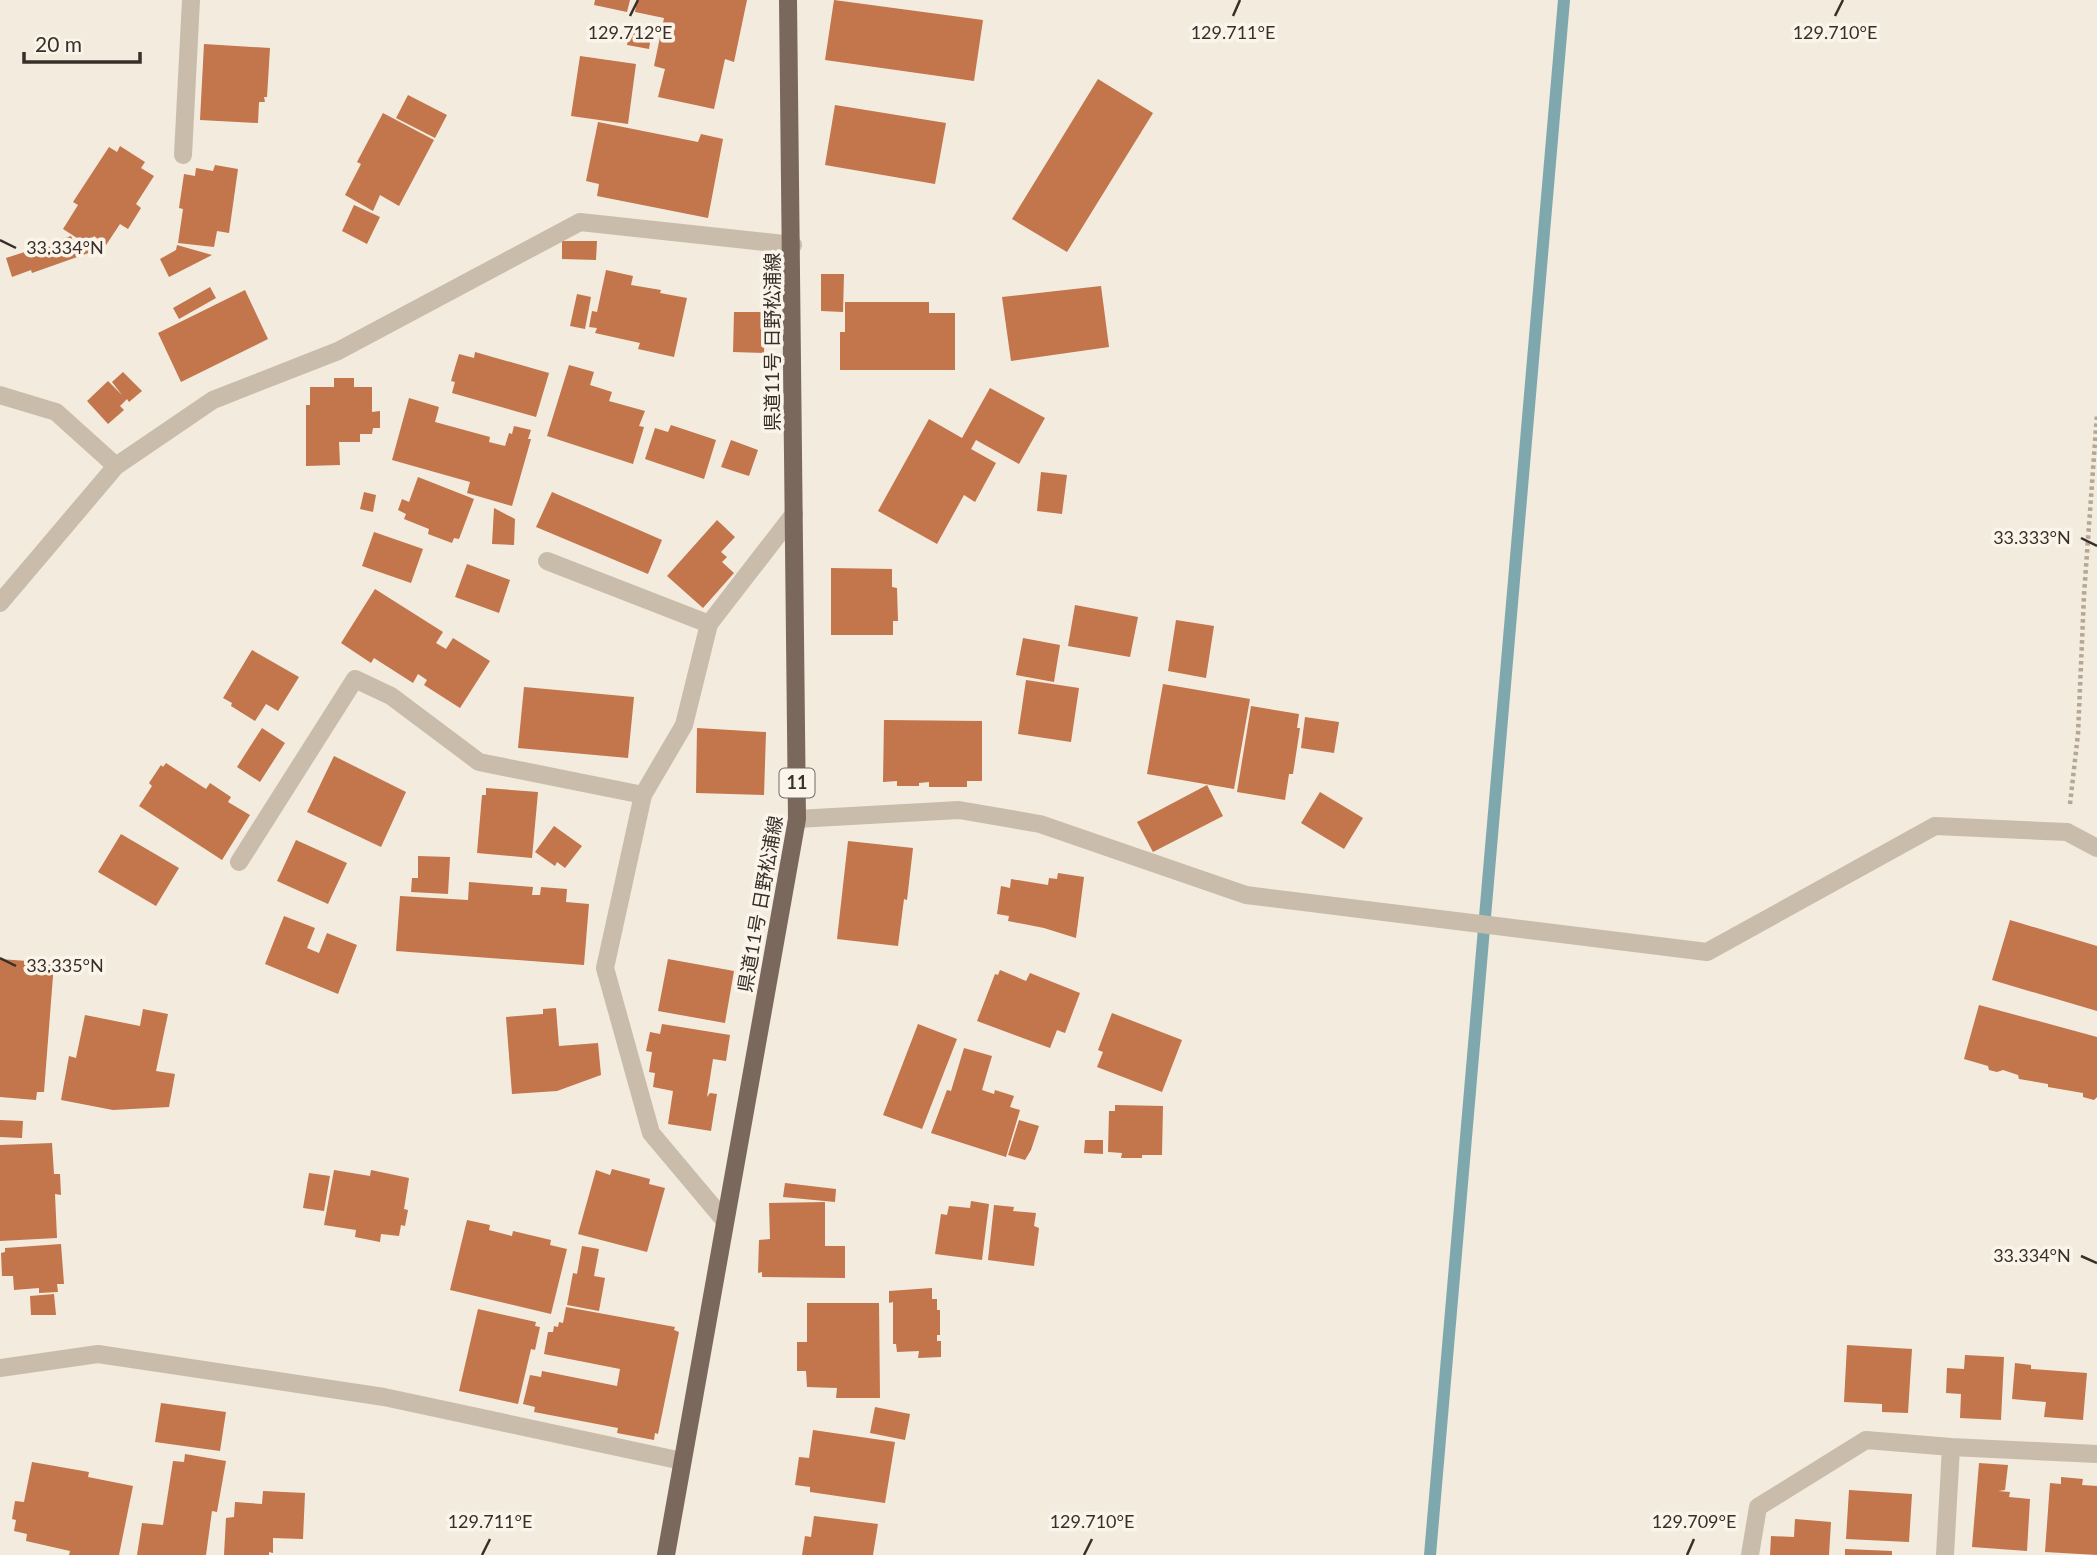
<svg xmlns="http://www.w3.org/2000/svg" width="2097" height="1555" viewBox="0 0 2097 1555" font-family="Lato,'Noto Sans JP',sans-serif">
<rect width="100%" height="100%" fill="#f2ebde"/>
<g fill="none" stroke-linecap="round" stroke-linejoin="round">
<path stroke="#7ea7ae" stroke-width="12" d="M1430,1555L1564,0"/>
</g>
<path fill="#c3754b" d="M595,0H630L627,12L594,5Z
M637,0H747L734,62L725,59L714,109L658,97L665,69L654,66L664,18L635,12Z
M834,0L983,20L974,81L825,60Z
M630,25L652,30L649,49L627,45Z
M204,44L270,48L267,97H264L265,102H259L258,123L200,120Z
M580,56L636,64L628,124L571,116Z
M1098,79L1153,113L1067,252L1012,219Z
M408,95L447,115L435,138L396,118Z
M835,105L946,123L935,184L825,165Z
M383,113L434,140L399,206L380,195L373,211L345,195L361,164L357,162Z
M598,122L698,142L701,134L723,139L708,218L597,196L599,184L586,181Z
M120,146L145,162L141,168L154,176L136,204L141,208L128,229L120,224L106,245L94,236L88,245L63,229L78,205L73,202L109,147L117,152Z
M215,165L238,169L229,233L217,231L214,247L178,243L183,209L179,208L184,174L195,176L196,168L213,171Z
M354,205L380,217L367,244L342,231Z
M71,236L76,249L95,243L97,250L32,273L31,270L12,277L6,258L37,248L35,243L46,239L48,244Z
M562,241H597L596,260L562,259Z
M177,245L212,255L169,277L160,259L176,250Z
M606,270L633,276L631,285L661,290L660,293L687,298L674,357L638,349L640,343L595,333L597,328L589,327L592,311L597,312Z
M821,274H844L843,312L821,311Z
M1101,286L1109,347L1011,361L1002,297Z
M210,287L216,298L179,319L173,308Z
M245,290L268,339L181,382L158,333Z
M577,294L591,297L585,329L570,326Z
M845,302H929V313H955V370H840V332H845Z
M734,312H765L764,353L733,352Z
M475,352L549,373L536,417L452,393L455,382L451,381L459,354L474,358Z
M569,365L594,372L590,385L612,392L609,401L645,411L639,426L644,427L633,464L547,436Z
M123,372L142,391L129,402L127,399L120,406L124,410L108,424L87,401L108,381L122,395L112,382Z
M334,378H354V387H372V412L380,411V428H373L372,434H360V442H339L340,465L306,466V405H310V387H334Z
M990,388L1045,418L1019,464L976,440L971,449L996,463L975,502L964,495L937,544L878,511L929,419L962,438Z
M409,398L439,407L435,422L490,437L489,442L505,446L509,433L512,434L514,426L531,430L528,439H531L512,506L467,493L470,482L392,460Z
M671,425L716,440L704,479L645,459L655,428L668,432Z
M731,440L758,450L749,476L721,467Z
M1041,472L1067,475L1062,514L1037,511Z
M418,477L474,499L459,539L454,538L452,543L428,534L429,529L404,519L406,514L398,510L402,499L409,502Z
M364,492L376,495L373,512L360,509Z
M552,492L662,540L648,574L536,527Z
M494,508L515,519L514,545L492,544Z
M717,520L735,537L721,552L727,557L722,562L734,573L703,608L667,576Z
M374,532L423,549L411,583L362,566Z
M467,564L510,580L499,613L455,597Z
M831,568L892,569V587L897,588L898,621H893V635H831Z
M375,589L443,632L436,643L446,649L453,638L490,661L460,708L424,685L427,680L418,674L413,683L374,658L371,663L341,643Z
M1075,605L1138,617L1130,657L1068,646Z
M1176,620L1214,626L1206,678L1168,671Z
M1023,638L1060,645L1054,682L1016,675Z
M252,650L299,677L278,711L266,704L255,721L231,706L232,703L223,698Z
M1026,680L1079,688L1071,742L1018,734Z
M1163,684L1250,699L1234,789L1147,774Z
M524,687L634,697L628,758L518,748Z
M1251,706L1299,714L1297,728H1300L1293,774H1289L1285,800L1237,792Z
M1305,717L1339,722L1334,753L1301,748Z
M884,720L982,721V781H967V787H929V782L919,783V786H897V781L883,782Z
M262,728L285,743L260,782L237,767Z
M697,728L766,732L764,795L696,793Z
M334,756L406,792L381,847L307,812Z
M166,763L206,789L210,783L231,797L228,802L250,815L222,860L139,806L152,786L149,783L161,765L163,767Z
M1207,785L1223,816L1153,852L1137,822Z
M486,788L538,792L532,858L477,853L482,795H486Z
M1320,792L1363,818L1344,849L1301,823Z
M554,826L582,846L565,868L557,862L555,866L535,852Z
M121,834L179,868L156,906L98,872Z
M296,840L347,863L328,904L277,881Z
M848,841L913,848L907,900L904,899L898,946L837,939Z
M418,856L450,857L448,894L411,892L412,878H418Z
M1058,873L1084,877L1076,938L1044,928L1008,921L1009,916L997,914L1001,886L1010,888L1011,879L1048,885L1049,878L1057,879Z
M469,882L533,887L532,895H540L541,887L567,889L566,902L589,904L584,965L396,951L400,896L468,900Z
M284,916L315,928L307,948L319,953L327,933L357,945L338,994L265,964Z
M2010,920L2097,946V1011L1992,980Z
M0,959L54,963L44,1092H37L36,1100L0,1097Z
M668,959L734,971L725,1023L658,1011Z
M1000,970L1026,981L1030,973L1080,993L1065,1033L1057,1030L1050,1048L977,1021L995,974L998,975Z
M1979,1005L2097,1037V1097L2094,1100L2083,1097V1093L2048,1087V1084L2019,1079L2018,1075L2003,1070L1997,1072L1989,1070L1988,1066L1964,1059Z
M556,1008L559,1046L598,1043L601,1075L557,1091L512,1094L506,1017L543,1014V1009Z
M143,1009L168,1014L156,1071L175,1074L169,1107L113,1110L61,1100L69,1056L76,1058L85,1015L140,1026Z
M1112,1013L1182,1040L1162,1092L1097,1067L1103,1052L1098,1050Z
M662,1024L730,1035L726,1061L713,1059L707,1097L710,1093L717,1094L711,1131L668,1124L673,1091L653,1087L655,1073L649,1072L652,1052L646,1051L650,1032L660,1034Z
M918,1024L957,1039L922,1129L883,1115Z
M964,1048L992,1056L982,1090L994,1094L995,1090L1014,1096L1010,1107L1020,1110L1006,1157L931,1133L947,1090L951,1091Z
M1115,1105L1163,1106L1162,1155H1142V1158H1121L1122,1153L1108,1152L1109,1111H1115Z
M0,1120L23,1121L22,1138L0,1137Z
M1019,1120L1039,1126L1031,1150L1025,1160L1008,1155Z
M1085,1140H1103V1154L1084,1153Z
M52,1143L54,1174H60L61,1195L55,1194L57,1238L0,1241V1145Z
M612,1169L650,1179L649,1184L665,1188L647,1252L578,1234L596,1170L610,1175Z
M334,1170L370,1176L371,1170L409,1178L404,1209L408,1210L405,1226L401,1225L399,1236L381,1234L380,1242L355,1237L356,1230L324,1225Z
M309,1173L330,1176L324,1211L303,1208Z
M785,1183L836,1189L835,1202L783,1197Z
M971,1201L989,1204L982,1260L935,1254L941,1214L947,1215L949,1206L970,1208Z
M825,1202V1246H845V1278L762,1277V1272L758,1273L759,1240L770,1239L769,1203Z
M994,1205L1014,1207L1013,1211L1036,1213L1034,1226L1039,1228L1034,1266L988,1260Z
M467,1220L490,1225L489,1230L512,1236L513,1231L551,1240L550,1245L567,1249L551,1314L450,1290Z
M61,1244L64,1284H57L58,1292L39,1293V1288L14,1290L13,1276H2L1,1253L5,1252V1248Z
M582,1246L599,1249L594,1276L605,1278L599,1311L567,1305L573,1273L577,1274Z
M932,1288V1299H937V1310H940V1335H937V1341H941V1357L918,1358L919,1351L897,1352L896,1344H893V1302L889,1303V1291Z
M54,1294L56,1315H31L30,1296Z
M807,1303H879L880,1398H836L837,1388L807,1387L806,1371H797V1342H807Z
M566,1307L675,1327L674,1330L679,1332L658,1434L655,1433L654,1440L617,1433L618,1428L534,1412L535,1407L523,1404L530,1375L541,1377L542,1371L617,1386L620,1369L544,1354L548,1332H553L554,1326L558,1327L559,1322L563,1323Z
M478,1309L536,1322L535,1326L540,1327L535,1350L531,1349L518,1404L459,1391Z
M1847,1345L1912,1349L1908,1413L1882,1412V1404L1844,1402Z
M1965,1355L2004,1357L2001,1420L1960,1418L1961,1394L1946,1393L1947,1368L1964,1369Z
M2015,1363L2031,1365V1369L2087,1373L2083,1420L2044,1417L2046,1402L2012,1399Z
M161,1403L226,1412L220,1451L155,1442Z
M875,1407L910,1414L905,1440L870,1433Z
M813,1430L895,1442L885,1503L810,1492V1487L795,1485L799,1457L809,1458Z
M185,1454L226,1461L217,1512L212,1511L206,1555H137L142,1523L163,1525L173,1461L184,1462Z
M32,1462L89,1472L88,1477L133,1486L119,1555H69L70,1551L26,1541L27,1534L14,1531L16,1520L12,1519L15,1501L24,1502Z
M1979,1463L2008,1465L2005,1490L1998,1491L2010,1492L2009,1497L2030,1499L2027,1551L1972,1547Z
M2061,1477L2083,1479L2082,1485L2097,1486V1555L2045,1552L2050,1483L2061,1484Z
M1849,1490L1912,1494L1909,1542L1846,1539Z
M263,1491L305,1493L303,1539L273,1538V1553L269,1552V1555H224L226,1518L234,1517L235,1502L262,1504Z
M814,1516L878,1524L873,1555H802L805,1536L811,1537Z
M1795,1519L1831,1522L1829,1555H1770L1771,1536L1794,1537Z
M1845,1549L1892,1551V1555H1845Z"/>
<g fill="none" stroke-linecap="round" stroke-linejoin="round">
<path stroke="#b6a694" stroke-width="4.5" stroke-dasharray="3.5 3.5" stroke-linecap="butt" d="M2070,804L2078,734L2084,595L2097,414"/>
<path stroke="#cabcaa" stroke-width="18" d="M0,1368L98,1354L384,1397L682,1461"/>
<path stroke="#cabcaa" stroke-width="18" d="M183,155L191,0
M0,395L56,412L116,466
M547,561L709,624
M0,603L116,466L213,400L338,351L580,222L793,245
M797,819L959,810L1040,824L1246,895L1707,952L1935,826L2067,832L2097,848
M239,862L355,679L391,696L479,762L643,795
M725,1221L651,1133L605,968L643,795L684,725L709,624L794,514
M1750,1555L1758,1507L1866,1440L1951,1447
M1945,1555L1951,1447L2097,1454"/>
<path stroke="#79685b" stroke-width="18" d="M666,1555L797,819L788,0"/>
</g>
<path fill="none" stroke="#382f29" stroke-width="2.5" d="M630,16L638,0M1233,16L1240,0M1835,16L1843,0M0,240L16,248M2081,538L2097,546M0,958L16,966M2081,1256L2097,1263M482,1555L490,1539M1084,1555L1092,1539M1687,1555L1694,1539"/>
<g text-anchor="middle" stroke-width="7" stroke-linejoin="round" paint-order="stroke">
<rect fill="#faf4ea" stroke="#726a63" stroke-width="2" x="779.5" y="768.5" width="35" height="29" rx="5"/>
<g font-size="18" font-weight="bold" fill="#382f29">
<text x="797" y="789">11</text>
</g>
<g font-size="19" fill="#382f29" stroke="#faf4ea">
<text transform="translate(772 342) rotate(-90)" y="7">県道11号 日野松浦線</text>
<text transform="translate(760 904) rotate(-80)" y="7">県道11号 日野松浦線</text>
</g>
</g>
<g font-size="18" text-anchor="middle" fill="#382f29" stroke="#faf4ea" stroke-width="7" stroke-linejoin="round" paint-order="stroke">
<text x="630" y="39">129.712°E</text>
<text x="1233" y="39">129.711°E</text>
<text x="1835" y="39">129.710°E</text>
<text x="65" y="254">33.334°N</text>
<text x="2032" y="544">33.333°N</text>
<text x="65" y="972">33.335°N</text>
<text x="2032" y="1262">33.334°N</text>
<text x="490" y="1528">129.711°E</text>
<text x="1092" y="1528">129.710°E</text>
<text x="1694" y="1528">129.709°E</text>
</g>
<path d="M24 52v10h116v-10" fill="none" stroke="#382f29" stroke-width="3.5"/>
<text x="35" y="52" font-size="21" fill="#382f29" stroke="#faf4ea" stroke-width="5" paint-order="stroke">20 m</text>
</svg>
